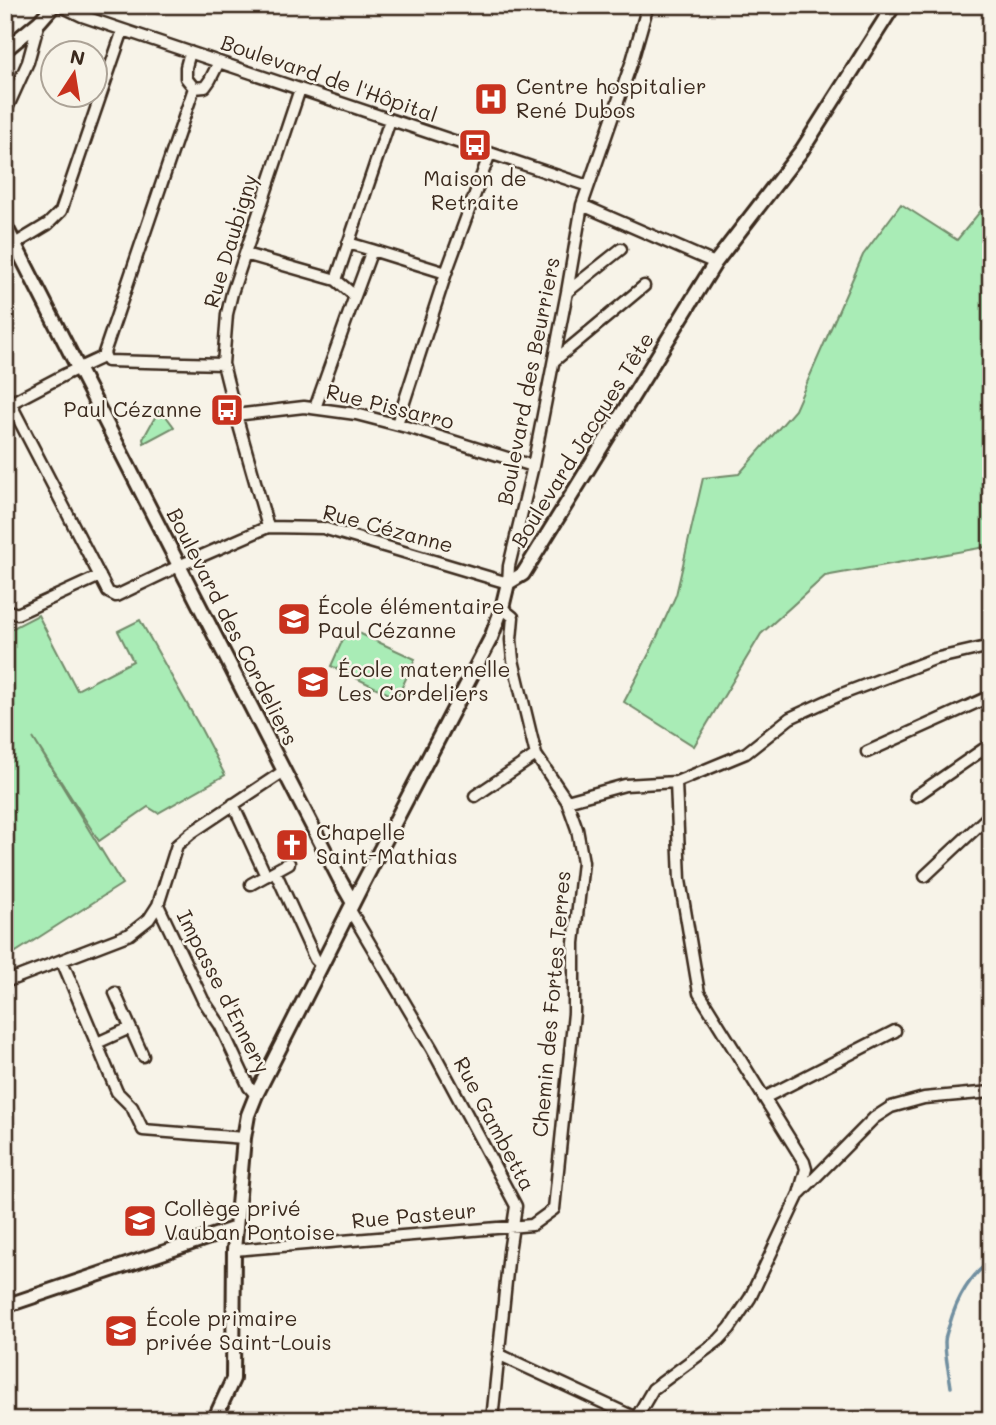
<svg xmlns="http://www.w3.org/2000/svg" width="996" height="1425" viewBox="0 0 996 1425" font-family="Mali,sans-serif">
<rect width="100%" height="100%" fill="#f7f3e8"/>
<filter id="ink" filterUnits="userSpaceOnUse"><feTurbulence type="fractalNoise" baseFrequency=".0143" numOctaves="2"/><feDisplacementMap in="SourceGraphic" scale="14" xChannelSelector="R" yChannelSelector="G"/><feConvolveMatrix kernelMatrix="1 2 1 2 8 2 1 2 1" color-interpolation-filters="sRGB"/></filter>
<g filter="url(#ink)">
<path fill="#a9ecb6" stroke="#728b6a" stroke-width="2" d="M991,198V546L825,576L761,634L694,746L624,702L651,650L676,595L703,478L739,474L795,410L863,255L901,204L957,240Z
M160,408L174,427L144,443L143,439Z
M38,615L77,690L133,661L118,631L140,620L201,729L225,775L158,813L148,807L99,841L33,738L122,884L5,959V632Z
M348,628L415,659L397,698L331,666Z"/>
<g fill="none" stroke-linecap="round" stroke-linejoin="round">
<path stroke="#718fa0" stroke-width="3.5" d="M951,1387C949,1372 945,1357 945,1342C945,1337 947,1331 949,1326C956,1301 969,1276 991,1261"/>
<defs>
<path id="minor" d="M59,5L82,16L588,186
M190,52L186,67V78L194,88
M194,88L205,87L210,80L219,62
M5,113L28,62L39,22
M582,205L715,263
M348,243L372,250L355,296L336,280L390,120
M5,250L48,224L61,211L123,30
M372,250L446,273
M245,254L336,280
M567,292L621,249
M105,356L107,361L223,364
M554,361L644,286
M5,393L108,592L116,596L183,564L268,527L323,528L508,583L509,566L533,466L567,292L582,205L632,61L648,5
M5,406L66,374L105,356L104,353L194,88
M315,408L355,296
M235,415L304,407L356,414L414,429L533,466
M397,424L446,273L490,153
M268,527L234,408L223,364L227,314L232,293L300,89
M5,608L6,610L17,614L100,576
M867,752L991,696
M676,782L680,880L699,993L804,1162L806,1169L799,1194
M475,796L536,755
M916,796L991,744
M567,801L625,785L676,782L746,753L790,718L842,694L934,659L982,648L988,649L991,652
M233,804L266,876
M275,871L315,959L321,965
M925,876L991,814
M251,884L289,863
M158,905L203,1000L220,1025L249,1087L256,1095
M350,910L432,1049L516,1206L509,1252L492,1420
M62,961L117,1092L132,1107L143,1130L244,1138
M5,982L130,934L149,919L158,905L177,845L191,833L284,771
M115,993L143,1056
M97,1043L130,1028
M764,1098L895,1031
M234,1250L532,1225L554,1209L574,1013V943L583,862L577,829L567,801L536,755L513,660L511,640L513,617L502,608
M498,1354L636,1418
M635,1420L653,1389L719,1340L730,1328L750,1298L799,1194L874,1118L891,1107L924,1098L991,1092"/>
<path id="tertiary" d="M5,50L39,22L54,5
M5,225L284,771L341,882L353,903
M5,1306L236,1228
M214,1420L233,1379L234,1250L236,1228L244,1138L248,1115L256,1095L362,885L491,638L502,608L508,583L523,574L715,263L802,150L894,5"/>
</defs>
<use href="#minor" stroke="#3b2a1e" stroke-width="15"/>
<use href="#tertiary" stroke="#3b2a1e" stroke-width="18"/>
<use href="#minor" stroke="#f7f3e8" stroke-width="10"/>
<use href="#tertiary" stroke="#f7f3e8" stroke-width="12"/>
</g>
</g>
<defs>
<symbol id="hospital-square" viewBox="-11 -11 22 22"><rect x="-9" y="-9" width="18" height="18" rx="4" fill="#c8321e" stroke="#f7f3e8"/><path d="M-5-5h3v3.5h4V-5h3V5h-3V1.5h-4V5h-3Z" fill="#fff"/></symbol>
<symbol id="bus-square" viewBox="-11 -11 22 22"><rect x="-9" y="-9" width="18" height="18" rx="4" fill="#c8321e" stroke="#f7f3e8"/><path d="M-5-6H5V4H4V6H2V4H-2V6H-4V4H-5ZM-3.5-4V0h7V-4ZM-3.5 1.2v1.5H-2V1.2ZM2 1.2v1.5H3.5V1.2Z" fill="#fff"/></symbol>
<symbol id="school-square" viewBox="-11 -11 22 22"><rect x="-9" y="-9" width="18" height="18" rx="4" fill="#c8321e" stroke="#f7f3e8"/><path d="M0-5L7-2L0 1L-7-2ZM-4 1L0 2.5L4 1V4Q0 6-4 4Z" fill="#fff"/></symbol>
<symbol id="church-square" viewBox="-11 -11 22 22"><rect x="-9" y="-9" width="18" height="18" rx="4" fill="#c8321e" stroke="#f7f3e8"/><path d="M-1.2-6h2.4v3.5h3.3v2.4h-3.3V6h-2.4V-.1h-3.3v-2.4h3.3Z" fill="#fff"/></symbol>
</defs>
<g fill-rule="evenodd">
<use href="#hospital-square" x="472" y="80" width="38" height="38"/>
<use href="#bus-square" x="456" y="126" width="38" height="38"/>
<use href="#bus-square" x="208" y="391" width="38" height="38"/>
<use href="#school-square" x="275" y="600" width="38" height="38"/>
<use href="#school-square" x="294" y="663" width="38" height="38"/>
<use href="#church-square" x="273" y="826" width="38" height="38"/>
<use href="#school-square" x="121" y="1202" width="38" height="38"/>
<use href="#school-square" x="102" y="1312" width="38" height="38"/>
</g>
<g text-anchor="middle" stroke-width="5" stroke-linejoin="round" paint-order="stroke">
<g font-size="21" fill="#3b2a1e" stroke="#f7f3e8">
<text transform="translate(329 79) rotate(19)" y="7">Boulevard de l'Hôpital</text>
<text transform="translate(231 241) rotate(-73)" y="7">Rue Daubigny</text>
<text transform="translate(529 381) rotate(-79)" y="7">Boulevard des Beurriers</text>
<text transform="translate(390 407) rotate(14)" y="7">Rue Pissarro</text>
<text transform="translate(583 440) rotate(-58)" y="7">Boulevard Jacques Tête</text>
<text transform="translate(388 529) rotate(15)" y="7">Rue Cézanne</text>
<text transform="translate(232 627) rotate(63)" y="7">Boulevard des Cordeliers</text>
<text transform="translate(223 992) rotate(63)" y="7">Impasse d'Ennery</text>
<text transform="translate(552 1004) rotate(-85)" y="7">Chemin des Fortes Terres</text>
<text transform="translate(494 1124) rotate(62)" y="7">Rue Gambetta</text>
<text transform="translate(414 1216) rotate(-5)" y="7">Rue Pasteur</text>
</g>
<g font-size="21" fill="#3b2a1e" stroke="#f7f3e8" text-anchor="start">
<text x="516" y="94">Centre hospitalier<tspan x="516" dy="24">René Dubos</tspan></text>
<text x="475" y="186" text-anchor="middle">Maison de<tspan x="475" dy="24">Retraite</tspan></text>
<text x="202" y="417" text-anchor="end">Paul Cézanne</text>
<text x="318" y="614">École élémentaire<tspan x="318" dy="24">Paul Cézanne</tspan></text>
<text x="338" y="677">École maternelle<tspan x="338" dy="24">Les Cordeliers</tspan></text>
<text x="316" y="840">Chapelle<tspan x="316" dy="24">Saint-Mathias</tspan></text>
<text x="164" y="1216">Collège privé<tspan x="164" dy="24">Vauban Pontoise</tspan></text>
<text x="146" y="1326">École primaire<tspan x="146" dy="24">privée Saint-Louis</tspan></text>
</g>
</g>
<rect width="996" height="1425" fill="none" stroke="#f7f3e8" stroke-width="28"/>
<rect x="14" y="14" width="968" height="1397" fill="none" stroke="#3b2a1e" stroke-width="2.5" filter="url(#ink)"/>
<g transform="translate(74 74) rotate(12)"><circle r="33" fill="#f7f3e8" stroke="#aca397" stroke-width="2"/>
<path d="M0-5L12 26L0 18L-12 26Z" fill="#c8321e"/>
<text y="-10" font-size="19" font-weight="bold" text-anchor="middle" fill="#3b2a1e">N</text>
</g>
</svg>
